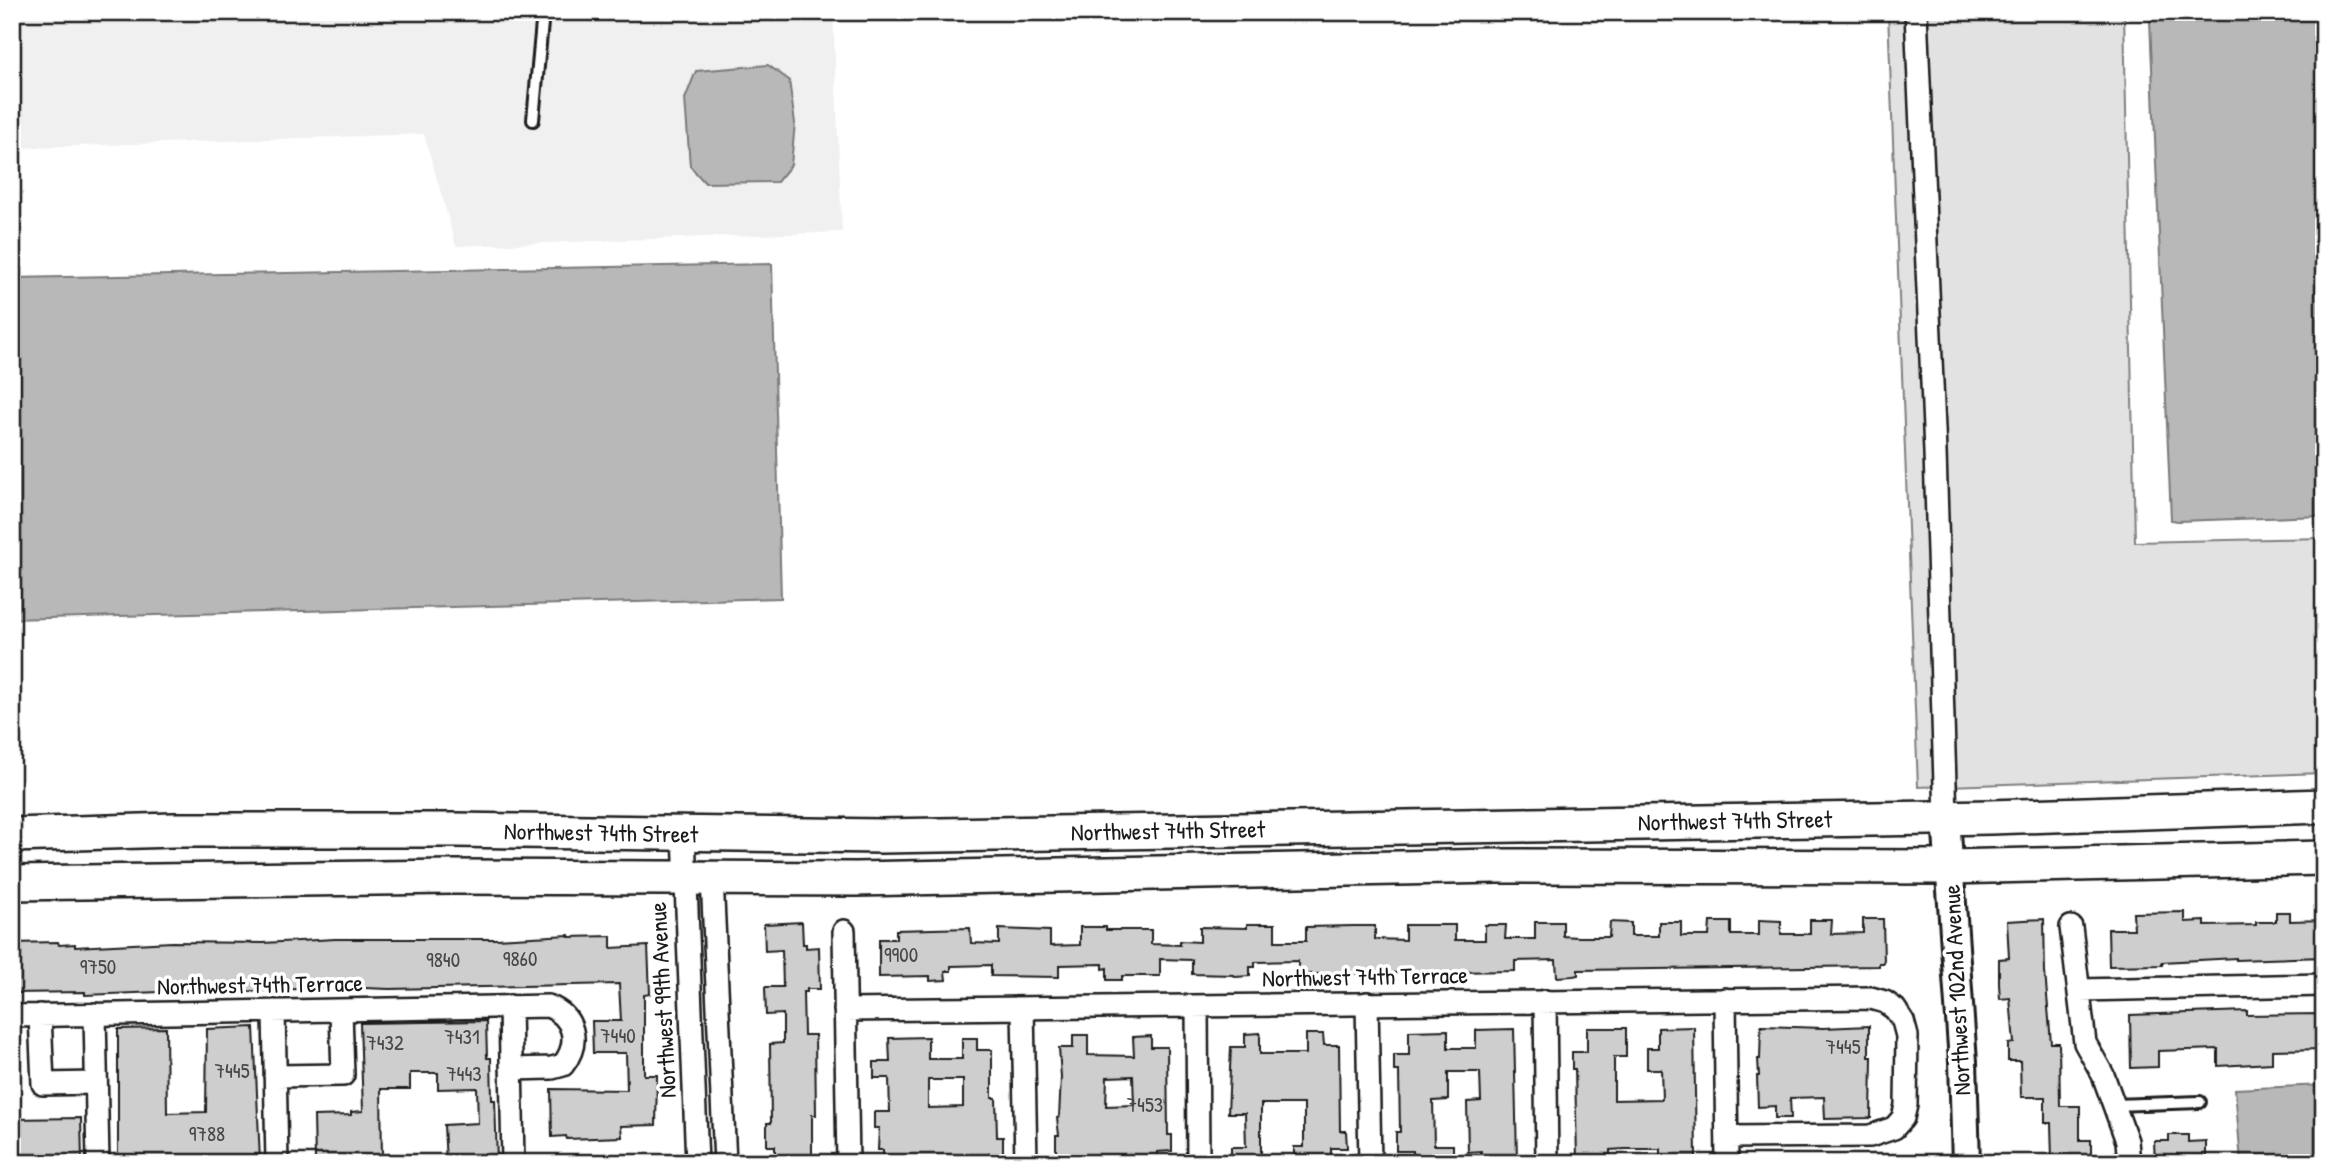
<svg xmlns="http://www.w3.org/2000/svg" width="2336" height="1175" viewBox="0 0 2336 1175" font-family="'Patrick Hand',sans-serif">
<rect width="100%" height="100%" fill="#fff"/>
<filter id="ink" filterUnits="userSpaceOnUse"><feTurbulence type="fractalNoise" baseFrequency=".0143" numOctaves="2"/><feDisplacementMap in="SourceGraphic" scale="14" xChannelSelector="R" yChannelSelector="G"/><feConvolveMatrix kernelMatrix="1 2 1 2 8 2 1 2 1" color-interpolation-filters="sRGB"/></filter>
<g filter="url(#ink)">
<path fill="#f0f0f0" d="M12,12H833L842,232L456,246L424,134L12,148Z"/>
<path fill="#e2e2e2" stroke="#7f7f7f" stroke-width="2" d="M1888,12H2124L2135,542L2324,538V773L1918,787Z"/>
<path fill="#b8b8b8" stroke="#7a7a7a" stroke-width="2" d="M2324,14V516L2178,521L2171,520L2150,20L2165,17Z
M768,65L789,80L795,123L791,165L777,182L705,183L690,166L685,99L696,71Z
M772,264L781,598L12,619V278Z
M2324,1085V1163H2241L2235,1089Z"/>
<path fill="#cecece" stroke="#1c1c1c" stroke-width="2" fill-rule="evenodd" d="M2185,912V922L2205,921V926L2256,925V922H2276V912H2290V921L2324,920V957L2236,960V958L2162,962V965L2109,966L2108,929H2134L2133,913Z
M1863,919H1883L1884,963H1879V966L1578,970V975L1573,976L1557,977L1556,960L1515,961V971L1323,974H1298V961L1255,962V967H1250V976L1235,977L1234,975L1192,974V960L1160,959V976H1122V980H1107V968L1103,969V964L1059,965V977L991,976V965L951,966V971H945L946,980L930,981V976L879,977V939H896V930L970,928L971,943L999,944V929L1050,931V946L1080,945V927H1106V930H1151V944L1180,945V941L1200,942V927L1247,928V924H1275V941H1306V927L1354,926H1375V939L1405,940V925H1455V940H1485V925H1506L1505,939H1535V922H1563V936L1577,937H1609L1610,922L1631,923V936H1659V922H1681V936H1709L1710,922H1731V935H1759V920L1781,921V934H1810V920H1832L1831,934L1863,933Z
M2044,919L2045,972L2051,1043H2059L2060,1106H2080V1140H2091V1158L2052,1159L2051,1123H2045V1097H2021L2020,1061H2008V1044L2014,1043L2010,998L2000,999L1999,984V959L2009,958L2007,921Z
M802,922L803,944H806V948L819,947L820,989H807V992H803L804,1035H815L816,1115H812V1163H775V1146H767V1123H771L770,1044L783,1043V1014L766,1015L765,987H783L782,950L765,951L764,924Z
M569,935V937L611,936V948L648,946L650,994L644,995V1075H657L656,1125L621,1126L622,1137L567,1139L566,1136L552,1137L551,1089L627,1090L626,1053H593L592,1021H621L619,984L389,989L339,987L236,992V989L85,995V992L12,993V943L58,942L59,945L75,944V947L172,942L263,943L335,939H497Z
M2247,1011V1015L2324,1014V1049L2272,1050V1063L2218,1066V1049L2158,1051V1067L2131,1068L2130,1015Z
M486,1021L487,1058H491L492,1100H495L497,1161L446,1163L444,1125L478,1123L477,1088L438,1089V1073H410V1089H381L382,1159L315,1160L314,1116L351,1115V1112L363,1111L360,1023Z
M1761,1026L1823,1028L1869,1026V1057H1872L1871,1118L1825,1119L1824,1097L1790,1098L1791,1118H1775V1106L1758,1107L1757,1076H1759L1758,1059H1760Z
M254,1027L260,1161L118,1163V1029L166,1028L167,1113L206,1112L207,1029Z
M1694,1027L1696,1157H1680V1163H1660V1149H1625L1610,1150V1163H1594L1595,1159H1577L1575,1069H1572V1052H1587V1028H1626V1057H1614V1100L1662,1099L1661,1069H1647V1048H1658V1028Z
M1514,1029L1517,1159L1501,1160V1163H1481V1151L1468,1152L1467,1102L1481,1101L1480,1072H1448V1100L1433,1101L1434,1145H1453V1163H1413V1151H1396V1132H1400L1399,1071H1394V1055H1409V1031L1448,1030V1048H1476V1030Z
M1260,1033V1054H1306V1034H1323L1324,1045H1339L1340,1131H1346L1347,1148H1331V1163H1294V1147H1304V1104H1261V1163H1231V1147H1246L1245,1113H1228L1231,1047H1245V1034Z
M1073,1035H1088V1055L1134,1056L1133,1037L1151,1036V1047H1167L1168,1135H1172V1151L1157,1152V1163H1120V1156H1089V1163H1056V1135H1059L1057,1118L1059,1117L1061,1077L1059,1048H1073ZM1133,1076L1134,1105L1106,1106L1107,1077Z
M928,1037V1059H962V1038H977V1050H992V1098H996L997,1137H1003V1154H988V1163L916,1160V1163H887V1156H883V1150H878L879,1128H874V1112H890L889,1078H874V1062H890L889,1038ZM928,1080H963V1107L928,1108Z
M81,1118L82,1163H14L12,1119Z
M2169,1135H2188V1142L2206,1141V1163H2155L2154,1141H2169Z"/>
<g fill="none" stroke-linecap="round" stroke-linejoin="round">
<defs>
<path id="service" d="M533,120L543,12
M2114,1105L2200,1102"/>
<path id="minor" d="M1916,12L1935,452L1946,818
M684,834L697,1163
M712,877L725,1163
M2071,927L2085,1043L2103,1075L2127,1141L2129,1163
M844,931L848,1163
M2079,990L2324,985
M1725,999L1727,1163
M1545,1001L1547,1163
M1367,1003L1370,1163
M510,1006L513,1163
M1197,1006L1198,1163
M1023,1008L1026,1163
M845,1010L1871,998L1885,1002L1895,1009L1903,1021L1907,1036L1906,1105L1903,1118L1894,1128L1870,1136L1727,1137
M274,1011L277,1163
M95,1014L98,1163
M40,1015L43,1084L96,1083
M12,1016L548,1006C574,1016 581,1042 563,1065L552,1068L511,1069
M275,1076L343,1075L341,1010"/>
<path id="tertiary" d="M1946,818L1963,1062L1966,1163"/>
<path id="primary" d="M12,835L173,830H455L882,836L1991,817L2324,806
M12,883L452,877L856,879L1497,866L1950,867L2324,858"/>
</defs>
<use href="#service" stroke="#1c1c1c" stroke-width="16"/>
<use href="#minor" stroke="#1c1c1c" stroke-width="26"/>
<use href="#tertiary" stroke="#1c1c1c" stroke-width="32"/>
<use href="#primary" stroke="#1c1c1c" stroke-width="38"/>
<use href="#service" stroke="#fff" stroke-width="10"/>
<use href="#minor" stroke="#fff" stroke-width="21"/>
<use href="#tertiary" stroke="#fff" stroke-width="26"/>
<use href="#primary" stroke="#fff" stroke-width="33"/>
</g>
</g>
<g text-anchor="middle" stroke-width="7" stroke-linejoin="round" paint-order="stroke">
<g font-size="21" fill="#484848">
<text x="901" y="962">9900</text>
<text x="520" y="966">9860</text>
<text x="443" y="967">9840</text>
<text x="98" y="974">9750</text>
<text x="618" y="1043">7440</text>
<text x="462" y="1044">7431</text>
<text x="385" y="1050">7432</text>
<text x="1843" y="1054">7445</text>
<text x="232" y="1078">7445</text>
<text x="464" y="1081">7443</text>
<text x="1145" y="1112">7453</text>
<text x="207" y="1141">9788</text>
</g>
<g font-size="24" fill="#1c1c1c" stroke="#fff">
<text transform="translate(1735 821) rotate(-1)" y="8">Northwest 74th Street</text>
<text transform="translate(1168 831) rotate(-1)" y="8">Northwest 74th Street</text>
<text transform="translate(601 833) rotate(1)" y="8">Northwest 74th Street</text>
<text transform="translate(1365 977) rotate(-1)" y="8">Northwest 74th Terrace</text>
<text transform="translate(260 985) rotate(-1)" y="8">Northwest 74th Terrace</text>
<text transform="translate(1957 990) rotate(-93)" y="8">Northwest 102nd Avenue</text>
<text transform="translate(663 1000) rotate(-93)" y="8">Northwest 99th Avenue</text>
</g>
</g>
<rect width="2336" height="1175" fill="none" stroke="#fff" stroke-width="42"/>
<rect x="21" y="21" width="2294" height="1133" fill="none" stroke="#1c1c1c" stroke-width="2.5" filter="url(#ink)"/>
</svg>
